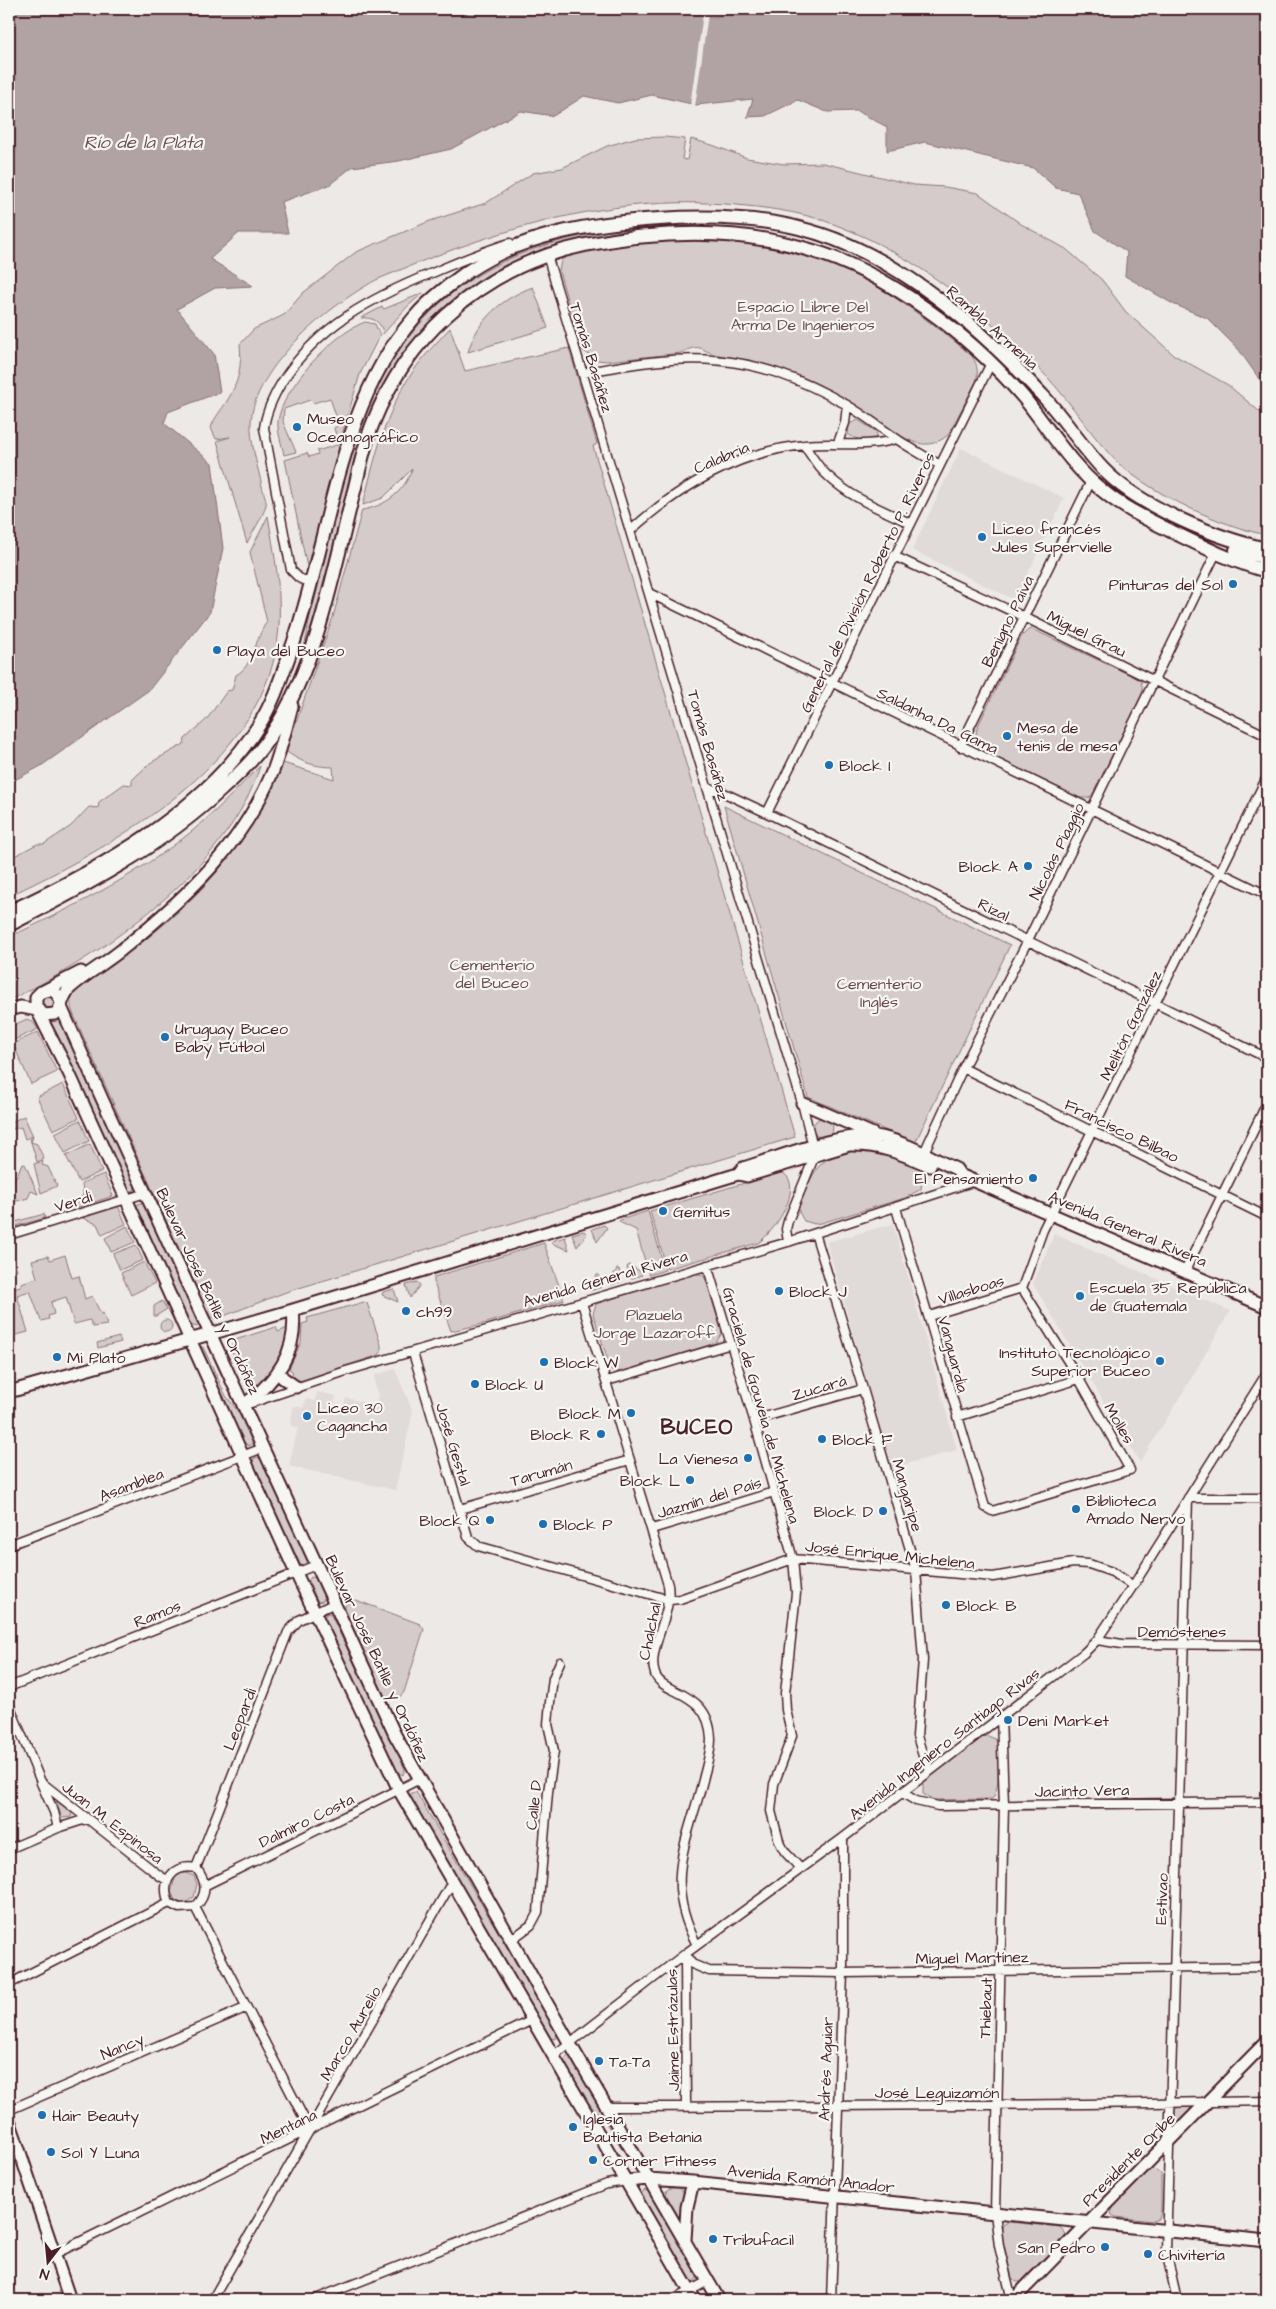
<svg xmlns="http://www.w3.org/2000/svg" width="1276" height="2309" viewBox="0 0 1276 2309" font-family="'Architects Daughter',sans-serif">
<rect width="100%" height="100%" fill="#ece9e6"/>
<filter id="ink" filterUnits="userSpaceOnUse"><feTurbulence type="fractalNoise" baseFrequency=".02" numOctaves="2"/><feDisplacementMap in="SourceGraphic" scale="10" xChannelSelector="R" yChannelSelector="G"/><feConvolveMatrix kernelMatrix="1 2 1 2 8 2 1 2 1" color-interpolation-filters="sRGB"/></filter>
<g filter="url(#ink)">
<path fill="#e0dad8" d="M961,448L1064,498L1015,600L912,550Z
M893,1224L957,1450L891,1468L827,1242Z
M1054,1234L1230,1311L1185,1389L1140,1462L1033,1284Z
M395,1369L413,1412L395,1490L289,1466L298,1428L290,1425L294,1406L303,1408L306,1399L315,1401L317,1392L336,1396L334,1405L343,1407L346,1398L375,1405L378,1395L375,1385V1375Z"/>
<path fill="#d4cbca" stroke="#8f757a" d="M665,137L685,139L682,159L687,160L691,139L712,145L747,158L784,164L823,163L914,185L945,187L978,193L1021,224L1066,249L1102,280L1126,312L1174,355L1228,385L1267,418V535C1223,527 1150,493 1117,462C1093,438 1073,405 1049,379C989,316 919,256 836,225C808,214 777,209 747,206C614,191 497,229 376,280C330,305 247,371 251,430C252,449 258,468 262,486C263,492 267,500 266,505C264,515 252,533 247,543L217,441L230,437L216,439L211,428C215,416 221,411 227,401C239,382 242,366 240,344L254,329L284,315L303,293L356,252L430,221L486,203L533,173L562,168L607,146L635,138Z
M680,224H709V227C577,224 455,260 385,381C366,414 355,453 346,491C334,541 323,591 307,641C300,662 293,684 282,704C290,685 298,666 304,647C308,632 309,618 312,603C317,579 324,556 330,533C340,491 350,446 368,406C430,268 537,232 680,224Z
M681,241C719,242 758,242 795,252C862,268 916,311 969,353C977,361 979,371 976,382L948,435C938,443 929,446 917,443C894,436 857,406 835,393C799,372 760,362 719,355C700,352 703,341 681,353L607,361L597,360L582,350L559,271L561,260C579,246 657,242 681,241Z
M533,287L548,328L468,352C477,320 502,298 533,287Z
M423,293L407,307L383,334C382,322 373,317 361,318L382,307L384,309Z
M365,322L375,324L380,335L360,374L341,438L337,439L334,428L339,425L330,398L313,403L310,400L284,409L283,422L296,452L284,455C282,444 277,432 278,421C283,387 334,333 365,322Z
M450,328L465,371L569,348L597,444L593,446L795,1137L286,1292L216,1319L209,1316L75,1018C70,1007 68,998 77,989C141,947 215,889 253,821C264,802 272,782 280,762L334,779L333,767C316,767 299,762 286,751L333,617L362,510C386,506 404,492 412,469L383,498L363,505C374,461 384,417 408,379C420,360 435,344 450,328Z
M858,420L877,432L876,438C868,442 855,440 848,434L849,424Z
M337,445L339,447L307,567L285,460L307,453L309,457L318,454L317,451Z
M268,516C276,563 285,608 275,655C248,773 109,848 9,896V859L37,844H44L71,826L89,807L98,808L99,802L124,784L132,785V780L150,763L184,744L185,739L207,719L227,691L232,690L236,675C254,666 255,637 267,622L250,552Z
M1032,629L1141,680L1143,692L1093,794L1089,798H1078L981,751L975,745L977,728L1021,637L1028,630Z
M269,720L270,727L246,758L219,785L179,818C214,786 244,761 269,720Z
M260,766C231,866 99,959 9,1000V937C76,906 146,871 203,822C223,805 241,784 260,766Z
M724,806L1010,945L915,1143L808,1097Z
M40 1003a7 7 0 1 1 14 0a7 7 0 1 1-14 0Z
M59,1014L136,1185L134,1191L127,1190L47,1020Z
M27,1019L33,1022L38,1029L14,1040L9,1033V1027Z
M38,1032L57,1072L31,1084L13,1044Z
M63,1084L79,1118L53,1130L37,1097Z
M24,1116L33,1136L25,1139L21,1127L9,1130V1123Z
M813 1128a10 10 0 1 1 20 0a10 10 0 1 1-20 0Z
M80,1120L89,1141L65,1153L55,1133Z
M33,1137L31,1142L37,1144L44,1159L37,1162L30,1139Z
M90,1144L102,1171L79,1182L66,1156Z
M871,1150L917,1165L923,1174L921,1189L905,1198L821,1223L815,1224L804,1221L799,1212V1206C817,1162 821,1152 871,1150Z
M43,1161L42,1165L48,1167L57,1186L41,1193L34,1164Z
M25,1164L38,1194L31,1191L28,1198L13,1202L9,1199V1185L18,1174L21,1165Z
M783,1173C805,1186 774,1233 758,1243L667,1269L650,1211L775,1174Z
M104,1174L113,1196L76,1208L75,1204L83,1195L82,1183Z
M140,1203L145,1204L200,1323L197,1327L190,1325L137,1210V1205Z
M118,1206L126,1224L102,1235L97,1224L83,1218Z
M648,1211L665,1270L649,1275L636,1230L619,1222L620,1220Z
M44,1214L45,1218L16,1226L15,1222Z
M604,1225L607,1228L597,1242L592,1229Z
M127,1226L135,1242L111,1252L105,1238Z
M584,1231L587,1234L577,1247L572,1234Z
M565,1237L569,1250L553,1244L552,1241Z
M544,1243L564,1300L483,1324L451,1331L434,1283V1277Z
M136,1245L143,1260L120,1270L113,1254Z
M11,1250L17,1270L9,1272V1251Z
M65,1255L72,1278L79,1276L85,1299L92,1296L101,1314L103,1313L107,1325L93,1327L90,1320L74,1324L66,1297L51,1302L54,1314L48,1316L49,1319L41,1321L30,1291L17,1295L28,1332L12,1336L9,1326V1278L12,1288L21,1286V1283L37,1278L32,1260L48,1256L50,1260Z
M144,1262L155,1283L131,1295L121,1273Z
M629,1265L641,1272L642,1275L630,1279L627,1267Z
M617,1269H619L622,1281L610,1285L609,1282Z
M694,1273L703,1275L706,1280L722,1333L716,1343L621,1372L611,1370L593,1314L596,1304Z
M597,1275H599L602,1287L590,1291L589,1288Z
M417,1282L420,1285L410,1298L406,1285Z
M394,1289L398,1302L382,1295L383,1292Z
M162,1301L167,1309L156,1316H154V1306Z
M364,1302L367,1303L381,1345V1352L379,1355L303,1380L296,1381L289,1379L293,1372L289,1369L301,1342L302,1324L308,1322L307,1318Z
M160 1326a6 6 0 1 1 12 0a6 6 0 1 1-12 0Z
M276,1327L278,1332L290,1327C286,1352 274,1370 257,1387L246,1383L231,1349L232,1345L236,1343L235,1340Z
M119,1337L121,1342L98,1348L97,1343Z
M201,1347H203L226,1396L237,1410L253,1440L251,1445L249,1446L243,1442Z
M258,1457L262,1461L308,1561L305,1566H301L299,1562L253,1463L254,1458Z
M311,1577L316,1578L324,1597L323,1601L318,1602L308,1581Z
M351,1600H356L420,1624L424,1629L404,1692C399,1700 390,1701 384,1696L345,1611V1605Z
M330,1613L405,1769L403,1775L397,1772L324,1617L326,1614Z
M988,1736L995,1739L998,1743C998,1757 1001,1789 992,1799L934,1800L923,1794V1784L928,1778L981,1737Z
M416,1792L557,2033L555,2039L549,2038L411,1798V1793Z
M56,1801L72,1813L71,1817L62,1818Z
M183,1872L194,1876L197,1884L194,1897L184,1904L175,1900L171,1892L175,1878Z
M567,2056L571,2057L633,2166L604,2120L584,2098L563,2060Z
M1186,2107L1191,2108V2112L1179,2124L1175,2122V2109L1179,2107Z
M1154,2169L1161,2175V2214L1158,2219L1153,2221L1115,2217L1111,2214L1114,2204L1148,2170Z
M670,2188H679L683,2191L684,2214L682,2217L678,2216L667,2197L666,2191Z
M645,2190L649,2192L698,2276L694,2283L691,2281L641,2196L642,2192Z
M1008,2222L1060,2227L1066,2234L1064,2240L1021,2282H1017L1012,2278L1001,2231L1003,2225Z"/>
<path fill="#b1a2a3" stroke="#886e73" d="M9,9H646C658,14 667,10 680,10C701,10 709,26 733,9H1267V390L1239,350L1207,318L1173,304L1125,276L1127,252L1095,231L1078,193L1056,188L1033,168L925,142L887,151V127L857,111L827,112L798,100L765,116L747,117L753,99L696,105L652,95L618,103L584,96L553,116L521,111L451,149L399,161L352,167L329,185L281,202L288,233H239L210,259L253,286L215,288L177,309L214,354L220,392L168,412L164,423L212,463L223,548L210,612L149,690L41,766L9,783Z"/>
<path fill="#ece9e6" d="M703,14H708L695,107L690,106Z"/>
<g fill="none" stroke-linecap="round" stroke-linejoin="round">
<defs>
<path id="street" d="M547,255L802,1103L815,1155L788,1221L786,1229L788,1242
M583,373C688,352 751,350 847,405C864,415 879,427 894,437C909,448 925,456 940,465
M838,443L845,423L847,405
M804,445C811,455 818,468 828,476C851,498 882,510 910,523
M630,531C678,487 739,451 805,445C835,442 868,448 896,439
M894,556L1024,617L1267,736
M312,584L299,578L291,570L264,428C266,411 273,397 282,382C317,326 373,297 432,273C458,262 483,251 510,243
M651,594L1267,895
M960,747L1091,481
M707,788L720,791L767,813L1267,1058
M767,813L991,363
M963,1068L1267,1217
M922,1157L963,1068L1028,940L1216,553
M896,1208L985,1507L992,1511L1130,1470L1079,1379L1022,1288
M815,1233L863,1389L916,1570L923,1660L917,1736L923,1756L930,1770
M9,1235L146,1193
M707,1265L754,1420L793,1559L796,1593L785,1693L786,1710L792,1736L774,1784L771,1811L779,1841L785,1852L800,1868
M1185,1271L1267,1103
M1022,1288L1043,1230L1267,777
M582,1303L668,1585C673,1616 646,1649 655,1674C663,1696 709,1689 711,1739C711,1753 706,1767 703,1780C687,1843 663,1880 697,1945
M929,1316L1022,1288
M413,1353L468,1537L478,1546L670,1600L680,1599L793,1559L993,1577L1073,1563L1089,1564L1112,1572L1133,1586
M607,1381L731,1344
M251,1403L346,1371L788,1242L975,1181
M957,1417L1079,1379
M754,1420L863,1389
M460,1509L630,1460
M652,1529L774,1492
M9,1545L263,1448
M1097,1640L1122,1644L1267,1645
M9,1687L316,1565
M9,1704L41,1782L160,1876L167,1880
M1001,1716L1004,1805L995,2213L999,2246L1012,2300
M41,1783L54,1812L58,1828
M901,1792L916,1801L938,1806L1267,1802
M9,1849L58,1828L86,1819
M196,1868L288,1632L299,1620L333,1604
M206,1885L418,1780
M169,1903C160,1881 173,1864 196,1868
M169,1903L179,1908L195,1907
M195,1907L310,2130
M195,1907C208,1895 207,1881 196,1868
M511,1940L531,1925L538,1912L548,1792L554,1751L548,1724L550,1702L553,1678L560,1662
M685,1954L692,1964L709,1971L843,1973L1267,1967
M685,1954L686,2105
M9,1984L169,1903
M553,2056L685,1954L843,1838L1084,1653L1097,1640L1133,1586L1267,1373
M607,2107C827,2106 1047,2106 1267,2101
M9,2110L245,2008
M55,2254L532,2020
M212,2300L452,1882
M313,2300L607,2184L627,2181
M673,2300L708,2281
M831,2300L843,1973V1838
M1177,2300L1166,2251L1188,1498H1267"/>
<path id="secondary" d="M292,706C286,728 281,750 273,771C242,846 186,897 125,947C108,962 85,974 70,988C62,995 63,1007 55,1014L44,1015L36,1007V997L41,992L51,990C60,994 60,1000 62,1009L103,1101L395,1735L570,2044L719,2300
M44,991L81,972
M9,1009L21,1007L37,1010
M38,1012L69,1073L296,1573L399,1790L695,2300
M802,1103L873,1134
M738,1174L747,1176L849,1145C880,1144 903,1154 930,1166
M278,1371L283,1378L296,1387
M9,1392L293,1310L738,1174L743,1168C778,1158 847,1129 882,1137C907,1143 932,1158 956,1169L960,1175L1267,1307
M244,1405C277,1380 298,1352 293,1310
M9,2120L70,2300
M627,2181L648,2179L693,2182L1267,2241
M685,2240L687,2207L693,2182
M1013,2300L1267,2041"/>
<path id="primary" d="M1236,550L1267,558
M9,912C99,870 205,812 259,725C273,703 281,678 290,653C329,546 337,405 414,318C429,300 448,286 467,272C522,234 593,223 659,219C705,216 755,217 799,228C894,251 978,325 1042,395C1064,418 1081,446 1103,469C1138,506 1218,539 1267,549
M9,925C84,887 160,847 222,789C237,776 252,761 264,745C317,672 332,576 354,491C360,468 364,445 373,423C389,383 414,345 446,316C486,279 532,256 585,245C658,231 738,228 810,250C889,273 971,336 1024,398C1049,429 1071,466 1103,491C1123,508 1147,519 1171,531C1202,546 1233,562 1267,571"/>
</defs>
<use href="#street" stroke="#4a1f2b" stroke-width="11"/>
<use href="#secondary" stroke="#4a1f2b" stroke-width="15"/>
<use href="#primary" stroke="#4a1f2b" stroke-width="16"/>
<use href="#street" stroke="#f6f6f2" stroke-width="8"/>
<use href="#secondary" stroke="#f6f6f2" stroke-width="11"/>
<use href="#primary" stroke="#f6f6f2" stroke-width="12"/>
</g>
</g>
<g fill="#1f6fb2" stroke="#f6f6f2" stroke-width="2">
<circle cx="297" cy="427" r="5"/>
<circle cx="982" cy="537" r="5"/>
<circle cx="1233" cy="584" r="5"/>
<circle cx="217" cy="650" r="5"/>
<circle cx="1007" cy="736" r="5"/>
<circle cx="829" cy="765" r="5"/>
<circle cx="1028" cy="866" r="5"/>
<circle cx="165" cy="1037" r="5"/>
<circle cx="1033" cy="1178" r="5"/>
<circle cx="663" cy="1211" r="5"/>
<circle cx="779" cy="1291" r="5"/>
<circle cx="1080" cy="1296" r="5"/>
<circle cx="406" cy="1311" r="5"/>
<circle cx="57" cy="1357" r="5"/>
<circle cx="1160" cy="1361" r="5"/>
<circle cx="544" cy="1362" r="5"/>
<circle cx="475" cy="1384" r="5"/>
<circle cx="631" cy="1413" r="5"/>
<circle cx="307" cy="1416" r="5"/>
<circle cx="601" cy="1434" r="5"/>
<circle cx="822" cy="1439" r="5"/>
<circle cx="748" cy="1458" r="5"/>
<circle cx="690" cy="1480" r="5"/>
<circle cx="1076" cy="1509" r="5"/>
<circle cx="883" cy="1511" r="5"/>
<circle cx="490" cy="1520" r="5"/>
<circle cx="543" cy="1524" r="5"/>
<circle cx="946" cy="1605" r="5"/>
<circle cx="1008" cy="1720" r="5"/>
<circle cx="599" cy="2061" r="5"/>
<circle cx="42" cy="2115" r="5"/>
<circle cx="573" cy="2127" r="5"/>
<circle cx="51" cy="2152" r="5"/>
<circle cx="593" cy="2160" r="5"/>
<circle cx="713" cy="2239" r="5"/>
<circle cx="1105" cy="2247" r="5"/>
<circle cx="1148" cy="2254" r="5"/>
</g>
<g text-anchor="middle" stroke-width="4.5" stroke-linejoin="round" paint-order="stroke">
<g font-size="16" fill="#6c4a53" stroke="#f6f6f2">
<text x="803" y="312">Espacio Libre Del<tspan x="803" dy="18">Arma De Ingenieros</tspan></text>
<text x="492" y="970">Cementerio<tspan x="492" dy="18">del Buceo</tspan></text>
<text x="879" y="989">Cementerio<tspan x="879" dy="18">Inglés</tspan></text>
<text x="654" y="1320">Plazuela<tspan x="654" dy="18">Jorge Lazaroff</tspan></text>
</g>
<g font-size="16" fill="#4a1f2b" stroke="#f6f6f2">
<text transform="translate(993 327) rotate(42)" y="6">Rambla Armenia</text>
<text transform="translate(592 357) rotate(73)" y="6">Tomás Basáñez</text>
<text transform="translate(721 457) rotate(-23)" y="6">Calabria</text>
<text transform="translate(867 582) rotate(-64)" y="6">General de División Roberto P. Riveros</text>
<text transform="translate(1007 621) rotate(-64)" y="6">Benigno Paiva</text>
<text transform="translate(1087 633) rotate(26)" y="6">Miguel Grau</text>
<text transform="translate(938 720) rotate(26)" y="6">Saldanha Da Gama</text>
<text transform="translate(709 745) rotate(74)" y="6">Tomás Basáñez</text>
<text transform="translate(1056 851) rotate(-64)" y="6">Nicolás Piaggio</text>
<text transform="translate(994 909) rotate(26)" y="6">Rizal</text>
<text transform="translate(1130 1025) rotate(-64)" y="6">Melitón González</text>
<text transform="translate(1122 1130) rotate(26)" y="6">Francisco Bilbao</text>
<text transform="translate(73 1201) rotate(-17)" y="6">Verdi</text>
<text transform="translate(1128 1228) rotate(23)" y="6">Avenida General Rivera</text>
<text transform="translate(605 1278) rotate(-16)" y="6">Avenida General Rivera</text>
<text transform="translate(971 1289) rotate(-17)" y="6">Villasboas</text>
<text transform="translate(209 1291) rotate(65)" y="6">Bulevar José Batlle y Ordóñez</text>
<text transform="translate(954 1354) rotate(75)" y="6">Vanguardia</text>
<text transform="translate(819 1387) rotate(-16)" y="6">Zucará</text>
<text transform="translate(762 1405) rotate(74)" y="6">Graciela de Gouveia de Michelena</text>
<text transform="translate(1120 1423) rotate(60)" y="6">Molles</text>
<text transform="translate(454 1444) rotate(73)" y="6">José Gestal</text>
<text transform="translate(541 1472) rotate(-16)" y="6">Tarumán</text>
<text transform="translate(131 1484) rotate(-21)" y="6">Asamblea</text>
<text transform="translate(908 1495) rotate(74)" y="6">Mangaripe</text>
<text transform="translate(709 1497) rotate(-17)" y="6">Jazmín del País</text>
<text transform="translate(890 1554) rotate(6)" y="6">José Enrique Michelena</text>
<text transform="translate(157 1613) rotate(-22)" y="6">Ramos</text>
<text transform="translate(649 1631) rotate(-78)" y="6">Chalchal</text>
<text x="1182" y="1637">Demóstenes</text>
<text transform="translate(378 1658) rotate(65)" y="6">Bulevar José Batlle y Ordóñez</text>
<text transform="translate(239 1719) rotate(-69)" y="6">Leopardi</text>
<text transform="translate(944 1743) rotate(-38)" y="6">Avenida Ingeniero Santiago Rivas</text>
<text transform="translate(1082 1790) rotate(-1)" y="6">Jacinto Vera</text>
<text transform="translate(533 1805) rotate(-84)" y="6">Calle D</text>
<text transform="translate(306 1820) rotate(-26)" y="6">Dalmiro Costa</text>
<text transform="translate(113 1822) rotate(38)" y="6">Juan M. Espinosa</text>
<text transform="translate(1161 1899) rotate(-88)" y="6">Estivao</text>
<text transform="translate(972 1957) rotate(-1)" y="6">Miguel Martínez</text>
<text transform="translate(985 2008) rotate(-88)" y="6">Thiebaut</text>
<text transform="translate(672 2030) rotate(-91)" y="6">Jaime Estrázulas</text>
<text transform="translate(350 2033) rotate(-60)" y="6">Marco Aurelio</text>
<text transform="translate(122 2046) rotate(-23)" y="6">Nancy</text>
<text transform="translate(825 2069) rotate(-88)" y="6">Andrés Aguiar</text>
<text x="937" y="2098">José Leguizamón</text>
<text transform="translate(288 2126) rotate(-26)" y="6">Mentana</text>
<text transform="translate(1128 2159) rotate(-45)" y="6">Presidente Oribe</text>
<text transform="translate(811 2178) rotate(6)" y="6">Avenida Ramón Anador</text>
</g>
<g font-size="16" fill="#4a1f2b" stroke="#f6f6f2" text-anchor="start">
<text x="307" y="424">Museo<tspan x="307" dy="18">Oceanográfico</tspan></text>
<text x="992" y="534">Liceo francés<tspan x="992" dy="18">Jules Supervielle</tspan></text>
<text x="1223" y="590" text-anchor="end">Pinturas del Sol</text>
<text x="227" y="656">Playa del Buceo</text>
<text x="1017" y="733">Mesa de<tspan x="1017" dy="18">tenis de mesa</tspan></text>
<text x="839" y="771">Block I</text>
<text x="1018" y="872" text-anchor="end">Block A</text>
<text x="175" y="1034">Uruguay Buceo<tspan x="175" dy="18">Baby Fútbol</tspan></text>
<text x="1023" y="1184" text-anchor="end">El Pensamiento</text>
<text x="673" y="1217">Gemitus</text>
<text x="1090" y="1293">Escuela 35 República<tspan x="1090" dy="18">de Guatemala</tspan></text>
<text x="789" y="1297">Block J</text>
<text x="416" y="1317">ch99</text>
<text x="1150" y="1358" text-anchor="end">Instituto Tecnológico<tspan x="1150" dy="18">Superior Buceo</tspan></text>
<text x="67" y="1363">Mi Plato</text>
<text x="554" y="1368">Block W</text>
<text x="485" y="1390">Block U</text>
<text x="317" y="1413">Liceo 30<tspan x="317" dy="18">Cagancha</tspan></text>
<text x="621" y="1419" text-anchor="end">Block M</text>
<text x="591" y="1440" text-anchor="end">Block R</text>
<text x="832" y="1445">Block F</text>
<text x="738" y="1464" text-anchor="end">La Vienesa</text>
<text x="680" y="1486" text-anchor="end">Block L</text>
<text x="1086" y="1506">Biblioteca<tspan x="1086" dy="18">Amado Nervo</tspan></text>
<text x="873" y="1517" text-anchor="end">Block D</text>
<text x="480" y="1526" text-anchor="end">Block Q</text>
<text x="553" y="1530">Block P</text>
<text x="956" y="1611">Block B</text>
<text x="1018" y="1726">Deni Market</text>
<text x="609" y="2067">Ta-Ta</text>
<text x="52" y="2121">Hair Beauty</text>
<text x="583" y="2124">Iglesia<tspan x="583" dy="18">Bautista Betania</tspan></text>
<text x="61" y="2158">Sol Y Luna</text>
<text x="603" y="2166">Corner Fitness</text>
<text x="723" y="2245">Tribufacil</text>
<text x="1095" y="2253" text-anchor="end">San Pedro</text>
<text x="1158" y="2260">Chivitería</text>
</g>
<g font-size="18" font-style="italic" fill="#6e4d55" stroke="#f6f6f2">
<text x="143" y="148">Río de la Plata</text>
</g>
<g font-size="21" font-weight="bold" letter-spacing="1" fill="#4a1f2b" stroke="#f6f6f2">
<text x="697" y="1434">BUCEO</text>
</g>
</g>
<rect width="1276" height="2309" fill="none" stroke="#f6f6f2" stroke-width="30"/>
<rect x="15" y="15" width="1246" height="2279" fill="none" stroke="#4a1f2b" stroke-width="2" filter="url(#ink)"/>
<g transform="translate(48 2262) rotate(196)" stroke="#f6f6f2" stroke-width="4" paint-order="stroke">
<path d="M0-4L9 19L0 12L-9 19Z" fill="#4a1f2b"/>
<text y="-8" font-size="14" font-weight="bold" text-anchor="middle" fill="#4a1f2b">N</text>
</g>
</svg>
